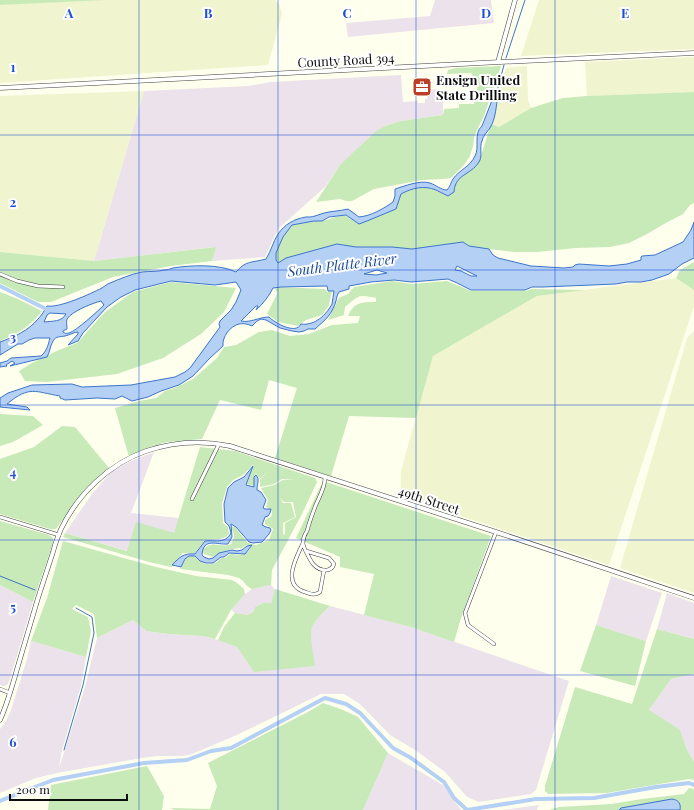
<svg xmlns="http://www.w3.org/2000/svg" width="694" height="810" viewBox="0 0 694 810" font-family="'Playfair Display',serif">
<rect width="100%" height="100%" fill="#ffe"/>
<path fill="#ece2eb" d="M435,0H491L494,23L348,37L346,23L430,16Z
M401,75L403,102L418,101V103H425V99H427L426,90L443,89V115L401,121L385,126L340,165L325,187L278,229L265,257L212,261L215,247L94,261L144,91L248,86L271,82Z
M154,452L131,513L179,518L174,533L128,551L65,533L92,494L112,471L131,461Z
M611,576L662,593L646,641L596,625Z
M0,585L33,602L9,682L6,686H3L0,685Z
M271,585L275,589L271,603H263L255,607V609L253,612L248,615L235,613L231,610L245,594L252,589Z
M667,593L694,603V639L657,629Z
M330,606L411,627L569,681L536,790L531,794L479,802L467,797L445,772L415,750L390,735L360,704L344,694H321L237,735L192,754L183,756H157L142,758L57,773L36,778L0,793V729L6,721L11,710L27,659L31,641L86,657L81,686L62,750L59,768L85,687L97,638L133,620L146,631L168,634L203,636L222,641L237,647L254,672L311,638V631L312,626L318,618Z
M694,674V762L686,748L649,710L671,679Z
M388,753L443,785L461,810H363Z
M539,805L537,810H502Z"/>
<path fill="#f0f4cf" d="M91,0H275L279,4L282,14L268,65L0,83V5Z
M539,0H694V49L521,56Z
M694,57V92L587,96L585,62Z
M527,66L528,100L531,108L499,127L491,124L506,68Z
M144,91L94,261L0,252V96Z
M676,278L694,290V306L609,565L401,496V471L433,356L537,296Z
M694,331V593L620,568L687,338Z"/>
<path fill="#c8e9b8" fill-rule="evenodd" d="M0,0H105L0,5Z
M501,66L484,116L478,128L474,138L473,146L470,156L463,166L451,178L443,179L422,180L374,189L352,201H346L340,199L316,202L340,165L375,132L385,126L401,121L443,115L444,109L459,108V104H474V99H477V85H473L472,73L447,74L448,70L456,68Z
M694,92V203L690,205L683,214L664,224L647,234L629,243L610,247L576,248L537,252H515L489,249L470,246L463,242L448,244L412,249L392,247H356L279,263L276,260V253L279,245L283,237L292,225L314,221H322L340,216H346L359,224L396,209L401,194C411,189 422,186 433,189C438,191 443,194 448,196L457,181L479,162L491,124L499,127L531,108L563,98L587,96Z
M216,247L212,261L171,266L113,277L51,302H38L0,283V252L94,261Z
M694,262V290L676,278L680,270Z
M392,281L411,284L447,281L471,291H526L532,289L585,290L537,296L433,356L416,418L349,416L331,476L275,458L297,388L269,380L261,410L220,400L202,439L167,442L152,446L129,457L115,408L139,401L156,398L165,391L177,387L193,379L217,358L224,347L236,345L259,332L272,330L290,336L309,334L332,325L358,323L360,316H348C354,302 362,302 376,302V298C372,297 367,296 363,296C357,295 350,303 345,307L344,315L328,320L339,298L348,294L354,287Z
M171,282L236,288L224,312L201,334L163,358L117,374L47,382L25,381L19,371L32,363L59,350L77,343L105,312L133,292Z
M275,287L325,289L327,292L332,291L329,305L322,315L306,320L298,326L278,322L267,314L277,294Z
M0,292L18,299L42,311C31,326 17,334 0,341Z
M0,414L33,416L43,425L13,442L0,446Z
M62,426L75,427L109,468L84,490L56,529H50L0,514V459L34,447Z
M200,447L235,451L315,478L317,482L303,512L272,570L271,585L252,589L247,586L243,581L239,578L228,575L180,569L186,559L189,556H194C203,565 212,568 221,558H225L230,554C242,555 246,557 252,545H247L242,548L231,549L213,557L204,554L202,550C214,539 220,549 231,544C235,537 235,533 230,527H235L248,543L256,545L269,540L273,529L265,524V520L271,517L272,513L271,509L266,507L268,500L261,488L274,485L283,480H294L282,479L274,484L260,487V480L269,470L260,479L258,476L256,474L254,477V486L247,484L254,464L243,475L233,480L227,487L222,503L223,523L228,527L229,534C223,541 213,539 205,540L195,553H183L171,567L149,562L63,537L65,533L127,551L136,522L174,533ZM280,498L284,502H293L296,517L285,523V535L283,534V523L295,517L291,503H283Z
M323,481L491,536L460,621L454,642L411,627L364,615L374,574L340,567V557L296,538Z
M0,521L49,535L53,538V543L33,602L0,585Z
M63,541L156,567L196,576L232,580L237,583L244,589L245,594L231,610L215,639L203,636L168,634L146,631L133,620L97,638L94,614L76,605L72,609L88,617L91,631L86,657L31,641L47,598Z
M275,589L330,606C324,612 317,618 313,625C308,634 314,655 315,666L254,672L237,647L218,640L224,627L235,613L248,615C251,613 255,612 255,607L263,603H271Z
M596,625L646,641L635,686L580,671Z
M657,629L694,639V674L671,679L649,710L680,730L686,748L694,762V780L689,779L607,793L548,794L545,791V786L575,687L632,704Z
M323,703L343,710L358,717L388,753L363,810H175L170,808L210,809L217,786L208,763L308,712Z
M147,766L164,796L162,810H48L51,785Z
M689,788L694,789V810H549L559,807L611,804L642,799L684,794Z"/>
<path fill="#b4d0f5" stroke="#3c75cb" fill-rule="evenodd" d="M494,95H498C496,106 496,118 490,128C487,132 483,136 482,141C479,148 483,156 479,162C471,175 455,174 454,192L448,196C444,194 440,192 436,190C424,185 412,188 401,194L396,209L367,221L359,224L346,215L329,217L322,221H314L292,225L283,237L279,246L276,253V260L278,263L286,258L337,244L356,247H392L412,249L448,244L463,242L469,246L489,249L493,255L498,258L531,266L564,268L573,267L575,265L579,264L609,266L627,264L641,260V257L642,256L655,255L683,242L691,230L694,222V258L682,264L669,274L652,280L641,282H627L616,284L543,287H532L525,290H471L457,283L448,279L411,282L394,280L371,282L349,286V289L339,292C337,295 337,297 336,301C332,315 325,320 315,329H308L304,331L299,332L292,331L280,328L266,320L261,319L257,321L252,326C248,324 243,323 239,324C230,326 222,337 223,346L210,358L193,376L179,385L161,391L148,397L132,401L122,396L115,399L97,398L65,400L60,398V396C35,392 30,385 7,404L27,407L30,410L0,407V398L8,393L32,385L72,384L82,387L131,385L175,377L185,372L190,368L220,327L219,324L220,321L231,310L236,302L241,290L236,282L215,285L171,281L135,290L121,297L107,307L83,333L78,341L68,345L78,334V332C74,332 70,335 65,336C60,337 56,336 53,341C50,346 50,352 47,357L10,366L15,363L12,361L6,365L7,366L0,367V363L7,361L11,358L41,356C47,351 48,345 50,338H35L29,340L22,344H18L0,355V342C14,337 28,331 38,319C42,315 44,311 47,306C60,308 90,294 102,288C105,286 107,284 110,283C120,279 131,274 142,272C149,271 157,272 164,270C167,270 170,269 173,268C191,265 220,264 236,272C246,260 252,263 266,259C271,251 273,242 278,234C285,224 294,219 306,217C309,217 312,217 315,216C318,215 321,214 324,213C332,211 340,211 348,209L359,217C371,216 383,209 393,202L395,196V189C405,186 419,180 430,183C436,185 441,190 447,190C450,187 451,182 453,179C459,170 470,167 475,156C480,147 473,134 482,126ZM457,266L477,276H471L461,271L455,270ZM377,270L387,273L376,275L364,274ZM327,286L328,291H334C333,295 333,300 332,304C326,315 315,326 301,324C296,335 275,323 269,317C259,317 251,323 241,321L256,306H258L256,310C263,304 269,296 273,288L281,287ZM101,301L104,305C98,311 76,331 69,333C66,334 65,333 63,332V331L67,329C67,325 66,322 67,319C72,311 93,303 101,301ZM50,313L66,314C62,322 52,321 44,322L47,315Z
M253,466L246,485L254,487V477L256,475C260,479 257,484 257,490L261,492L266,500L263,508L265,509H271L270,513L268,516L265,517L262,525L266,527L270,528L271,530L269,534L262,542L253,543L249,542L236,527L231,524L232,537L228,544C217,545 203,537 202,555L204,557L209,559L213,558L219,553L232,550L237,551L242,550L247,546L252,545L245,554L229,553L224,557H221L213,563H206L200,561L195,556H189L185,559L181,567L172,565C180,557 183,553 195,554L205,541C216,540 225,544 231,533L229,526L225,522L224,504L228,488L234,482L244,477Z
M672,799C679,800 681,804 680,810H619L621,808Z"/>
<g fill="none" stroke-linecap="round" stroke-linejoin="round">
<path stroke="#3c75cb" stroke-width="1" d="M506,58L525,0
M496,95L504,65
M0,576L35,590
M64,750L83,685L94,633L92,617L76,608"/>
<path stroke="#b4d0f5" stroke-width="4" d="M0,286L48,310
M0,801L53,780L144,763L187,760L211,751L231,748L325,698L346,704L360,713L393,748L411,758L444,782L454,798L467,810L536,799L594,798L656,787L689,783L694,785"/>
<defs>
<path id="minor" d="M0,274L17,281L38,286L63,287
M192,499L219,444
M0,517L59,535
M303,543C296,558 281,585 305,592C311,594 314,596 320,592L324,570
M306,551L329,558L334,564C331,573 320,571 314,565C311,562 303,547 303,543C303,539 305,534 307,531C309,523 312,515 315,507C319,497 325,488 325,478
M494,644L468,625L465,613L496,532
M0,689L10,693"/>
<path id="tertiary" d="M498,62L515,0
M0,88L500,62L694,53
M0,720C9,700 14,679 20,659C26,639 32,619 38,598C43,583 48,567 53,552C55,544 58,536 61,529C78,494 109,464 146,451C173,442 202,440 230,446L496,532L694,598"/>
</defs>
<use href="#minor" stroke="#404040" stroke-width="4"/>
<use href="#tertiary" stroke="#404040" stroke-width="5"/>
<use href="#minor" stroke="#fff" stroke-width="3"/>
<use href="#tertiary" stroke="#fff" stroke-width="4"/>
</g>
<path fill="none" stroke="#1d4ed8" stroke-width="1" stroke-opacity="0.55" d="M139,0V810M278,0V810M416,0V810M555,0V810M0,135H694M0,270H694M0,405H694M0,540H694M0,675H694"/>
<defs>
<symbol id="office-square" viewBox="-11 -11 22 22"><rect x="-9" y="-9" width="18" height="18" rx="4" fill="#bc3e27" stroke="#fff"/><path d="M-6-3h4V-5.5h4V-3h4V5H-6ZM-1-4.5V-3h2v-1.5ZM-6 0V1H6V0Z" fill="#fff"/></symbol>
</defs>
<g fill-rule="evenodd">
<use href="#office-square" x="411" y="76" width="22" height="22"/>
</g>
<g text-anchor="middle" stroke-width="4" stroke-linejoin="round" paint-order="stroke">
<g font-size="13" fill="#0d0d0d" stroke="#fff">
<text transform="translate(346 60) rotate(-3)" y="5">County Road 394</text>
<text transform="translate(429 500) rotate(18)" y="5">49th Street</text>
</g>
<g font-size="13" font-weight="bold" fill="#0d0d0d" stroke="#fff" text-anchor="start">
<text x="436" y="85">Ensign United<tspan x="436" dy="15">State Drilling</tspan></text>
</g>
<g font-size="14" font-style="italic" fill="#18499e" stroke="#fff">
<text transform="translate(342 265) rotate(-7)" y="5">South Platte River</text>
</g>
</g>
<g font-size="13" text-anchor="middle" font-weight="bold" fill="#1d4ed8" stroke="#fff" stroke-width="4" stroke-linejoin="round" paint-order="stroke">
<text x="69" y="18">A</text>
<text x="208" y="18">B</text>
<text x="347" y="18">C</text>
<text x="486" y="18">D</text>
<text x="625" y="18">E</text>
<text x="13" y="72">1</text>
<text x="13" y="207">2</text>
<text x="13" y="342">3</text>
<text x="13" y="477">4</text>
<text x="13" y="612">5</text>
<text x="13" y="747">6</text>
</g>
<path d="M10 794v6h117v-6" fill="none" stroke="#0d0d0d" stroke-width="2"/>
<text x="16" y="794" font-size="12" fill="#0d0d0d" stroke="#ffffff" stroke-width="3" paint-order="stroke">200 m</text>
</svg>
